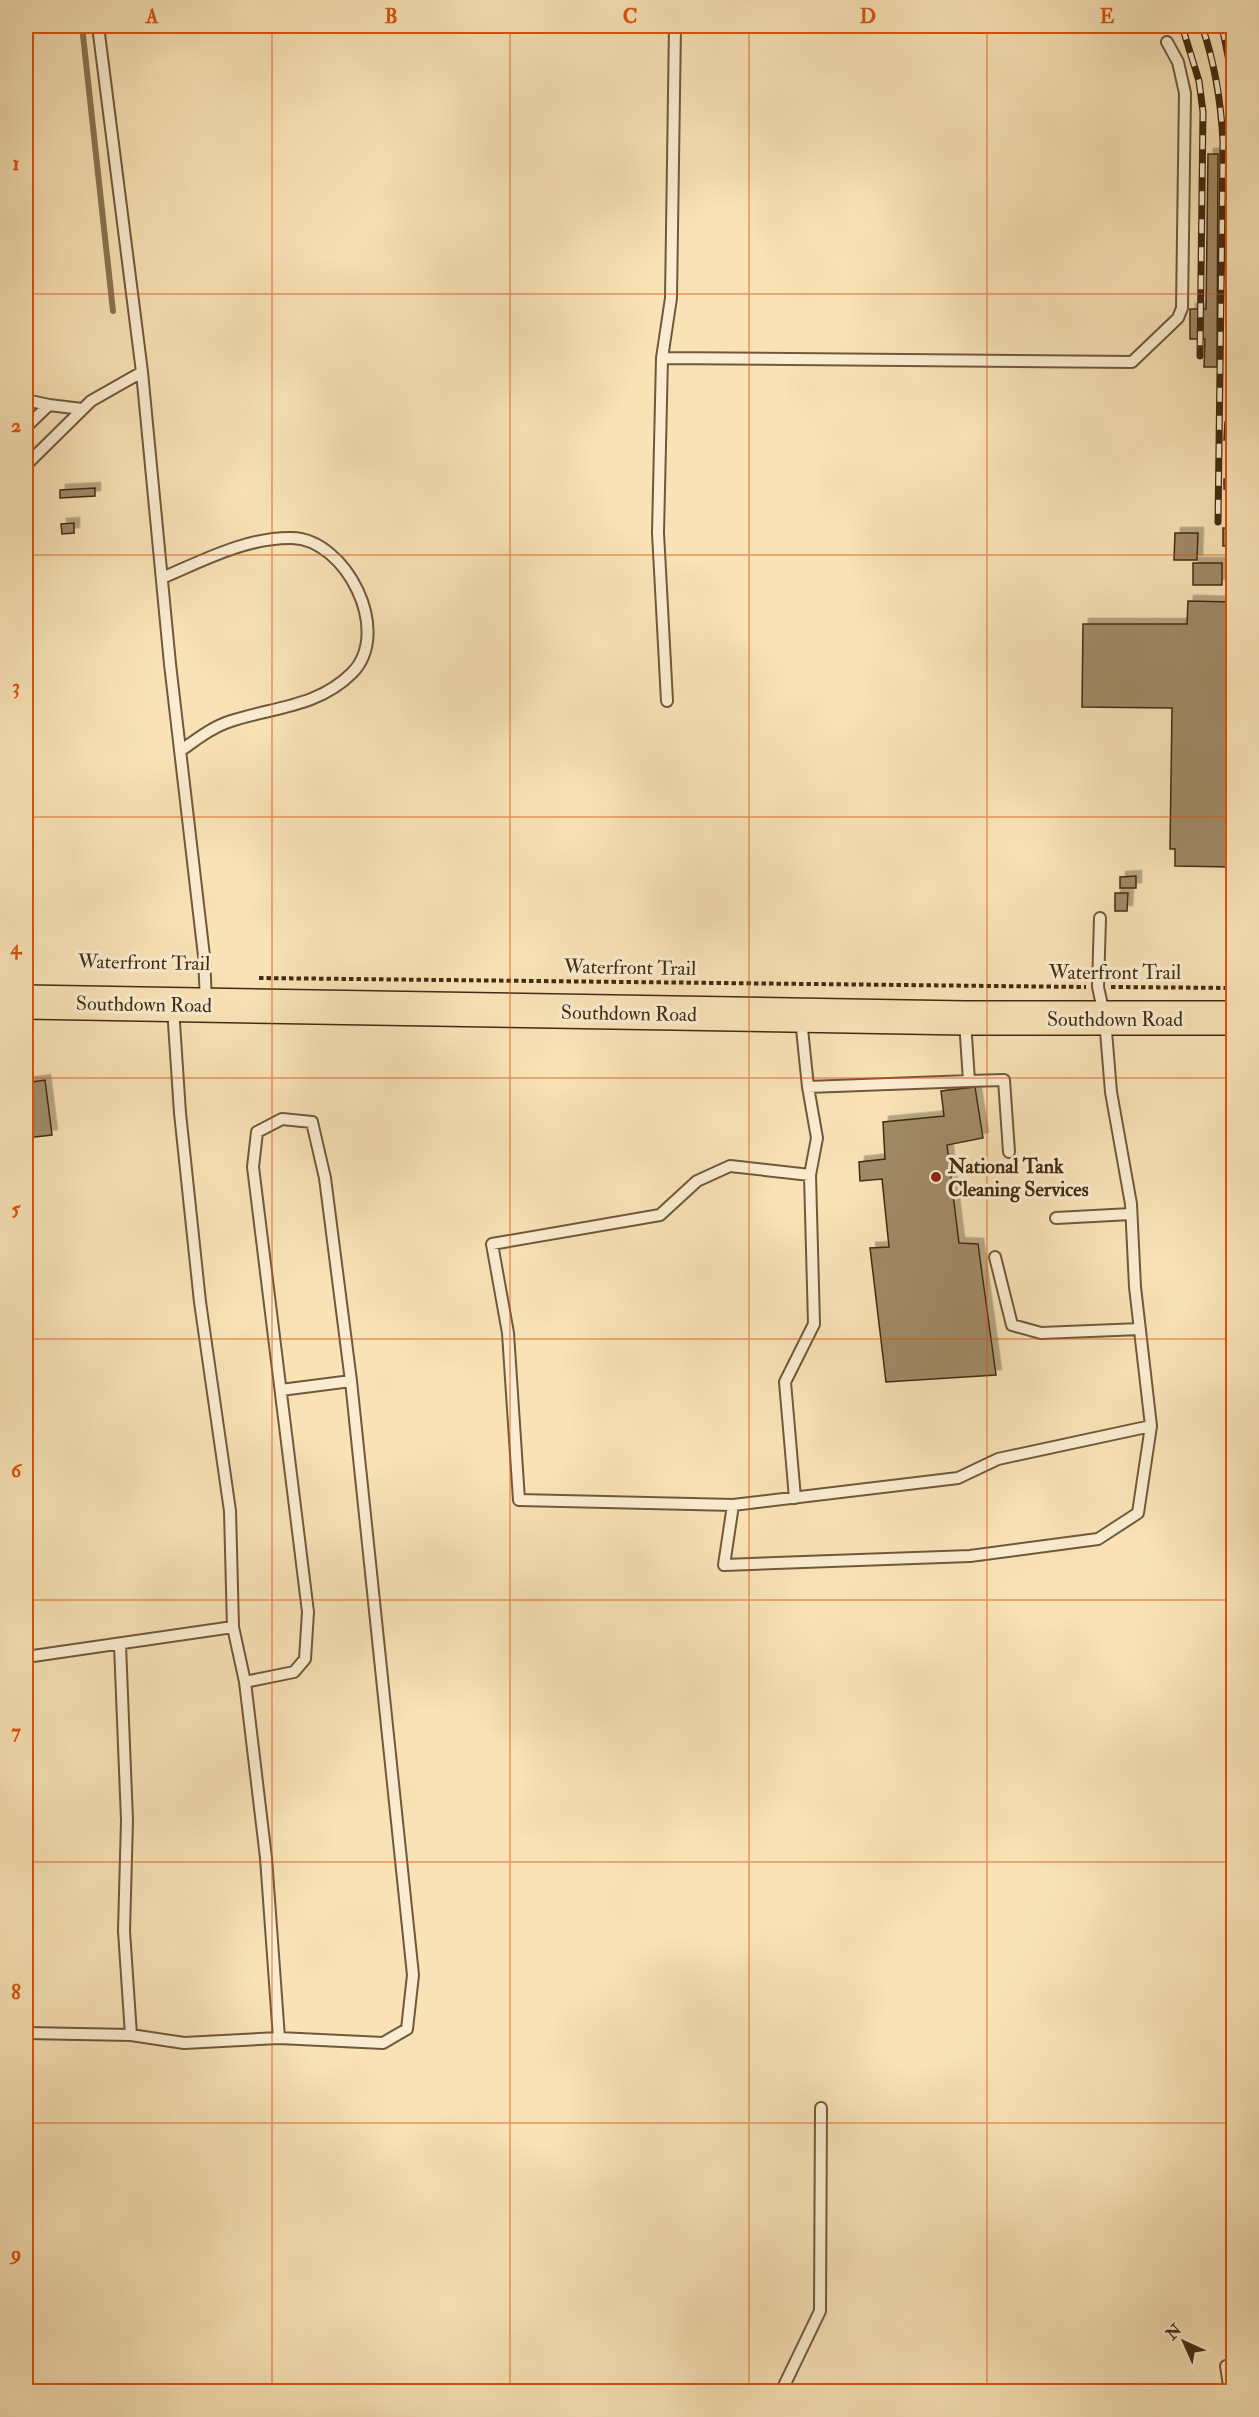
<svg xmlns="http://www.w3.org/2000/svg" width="1259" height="2417" viewBox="0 0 1259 2417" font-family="'IM FELL Double Pica',serif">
<defs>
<filter id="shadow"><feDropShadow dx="5.5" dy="-5.5" stdDeviation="0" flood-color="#0004"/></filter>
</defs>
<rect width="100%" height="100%" fill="#f8e2b6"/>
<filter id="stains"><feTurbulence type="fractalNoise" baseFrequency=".00333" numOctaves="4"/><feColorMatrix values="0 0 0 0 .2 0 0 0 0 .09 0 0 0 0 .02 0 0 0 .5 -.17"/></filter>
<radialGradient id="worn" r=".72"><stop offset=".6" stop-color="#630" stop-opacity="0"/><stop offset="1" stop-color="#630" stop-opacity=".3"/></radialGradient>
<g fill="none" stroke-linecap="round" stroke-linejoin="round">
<path stroke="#8a7452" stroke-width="6" d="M82,26L113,311"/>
</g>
<path fill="#a18a67" stroke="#432b11" stroke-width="1.5" filter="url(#shadow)" d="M1208,154H1218L1217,367H1204L1205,339H1190V309H1206Z
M1225,422H1234V440H1224Z
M1224,479H1234V489H1224Z
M95,488V496L60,498V490Z
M74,523V533L62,534L61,524Z
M1223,528H1234V546H1223Z
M1175,533H1198L1197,560H1174Z
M1193,563H1222V585H1193Z
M1188,601L1234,602V867L1175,866V849H1170L1172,708L1082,707L1083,624H1187Z
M1136,876V888H1120V877Z
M1115,893H1128L1127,911H1115Z
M45,1080L52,1135L26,1138V1083Z
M975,1087L983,1138L947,1145L959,1243L978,1244L996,1375L886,1382L870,1248L889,1247L882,1179L860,1181L859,1162L885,1159L883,1122L944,1116L941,1091Z"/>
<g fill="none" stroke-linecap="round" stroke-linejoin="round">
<defs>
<path id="service" d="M662,358L1132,362L1178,318L1182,308L1185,93L1178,62L1167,42
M142,372L170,664L204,956L206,1002
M26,400L49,405
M26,427L49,405L82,409
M26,465L91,401L142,372L98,26
M162,578C202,561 247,537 292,538C346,539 393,632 352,673C318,707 274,707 231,721C212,727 196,740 180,751
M667,701L658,533L662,358L671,298L675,26
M1100,918L1098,987L1105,1019L1111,1092L1131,1204L1135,1287L1151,1426L1138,1513L1098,1539L970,1556L724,1565L733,1505L958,1478L998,1459L1151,1426
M173,1008L180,1113L200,1302L230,1511L233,1627L245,1682L266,1858L279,2038
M801,1019L808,1087L969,1081L965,1021
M969,1081L1004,1080L1009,1152
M808,1087L817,1138L810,1175
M1056,1218L1131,1214
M995,1257L1012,1325L1041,1333L1140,1329
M281,1390L351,1381
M734,1505L519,1500L508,1333L492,1244L660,1215L697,1181L730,1166L810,1175L814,1324L785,1382L795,1498
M120,1645L127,1820L124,1931L131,2035
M26,1657L233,1627
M26,2033L131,2035L184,2043L279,2038L383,2043L407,2029L413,1975L351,1381L325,1178L312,1122L282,1119L257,1132L253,1167L308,1612L305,1659L294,1672L245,1682
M1226,2366L1230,2392
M781,2392L820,2311L821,2108"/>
<path id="primary" d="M26,1002L965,1018H1234"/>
</defs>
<use href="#service" stroke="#70593a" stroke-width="14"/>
<use href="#primary" stroke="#432b11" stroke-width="36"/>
<path stroke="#432b11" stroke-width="4" stroke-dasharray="4.5 3" stroke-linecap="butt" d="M259,978L1086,987
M1111,987L1234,988"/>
<use href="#service" stroke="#faecd0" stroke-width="10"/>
<use href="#primary" stroke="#f8e2b6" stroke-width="33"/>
<defs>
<path id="rail" d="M1182,26L1199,81L1203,112L1200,356
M1202,26C1215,64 1221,101 1223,142L1218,522
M1222,26L1229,61L1234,102
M1230,592L1234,326"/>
</defs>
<use href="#rail" stroke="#432b11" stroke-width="7"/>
<use href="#rail" stroke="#faecd0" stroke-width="4.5" stroke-dasharray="14" stroke-linecap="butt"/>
</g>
<path fill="none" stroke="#d8540c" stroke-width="1.5" stroke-opacity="0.55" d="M272,26V2392M510,26V2392M749,26V2392M987,26V2392M26,294H1234M26,555H1234M26,817H1234M26,1078H1234M26,1339H1234M26,1600H1234M26,1862H1234M26,2123H1234"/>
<circle fill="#8f2418" stroke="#faecd0" stroke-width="2" cx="936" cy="1177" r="6"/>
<g text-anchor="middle" stroke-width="6" stroke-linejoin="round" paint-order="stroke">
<g font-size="20" fill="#432b11" stroke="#faecd0">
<text transform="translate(144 962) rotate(1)" y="7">Waterfront Trail</text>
<text transform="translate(630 967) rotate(1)" y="7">Waterfront Trail</text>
<text x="1115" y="979">Waterfront Trail</text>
<text transform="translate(144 1004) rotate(1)" y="7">Southdown Road</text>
<text transform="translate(629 1013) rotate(1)" y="7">Southdown Road</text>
<text x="1115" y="1026">Southdown Road</text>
</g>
<g font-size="20" font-weight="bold" fill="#432b11" stroke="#faecd0" text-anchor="start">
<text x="948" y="1173">National Tank<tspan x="948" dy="23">Cleaning Services</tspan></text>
</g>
</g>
<rect width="1259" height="2417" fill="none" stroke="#f8e2b6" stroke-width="66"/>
<g transform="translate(1184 2342) rotate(315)" stroke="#faecd0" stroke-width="4.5" paint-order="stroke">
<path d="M0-4.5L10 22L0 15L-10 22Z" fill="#432b11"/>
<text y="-9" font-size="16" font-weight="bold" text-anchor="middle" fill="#432b11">N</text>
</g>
<rect x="33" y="33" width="1193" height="2351" fill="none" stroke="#d8540c" stroke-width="2"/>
<g font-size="20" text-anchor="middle" font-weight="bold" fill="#d8540c">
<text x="152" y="23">A</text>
<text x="391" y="23">B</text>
<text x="630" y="23">C</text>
<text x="868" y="23">D</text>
<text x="1107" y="23">E</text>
<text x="16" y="170">1</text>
<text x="16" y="432">2</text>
<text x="16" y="693">3</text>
<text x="16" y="954">4</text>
<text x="16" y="1215">5</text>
<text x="16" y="1477">6</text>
<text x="16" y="1738">7</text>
<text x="16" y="1999">8</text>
<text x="16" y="2260">9</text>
</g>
<rect width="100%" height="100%" filter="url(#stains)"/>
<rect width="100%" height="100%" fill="url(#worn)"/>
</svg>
